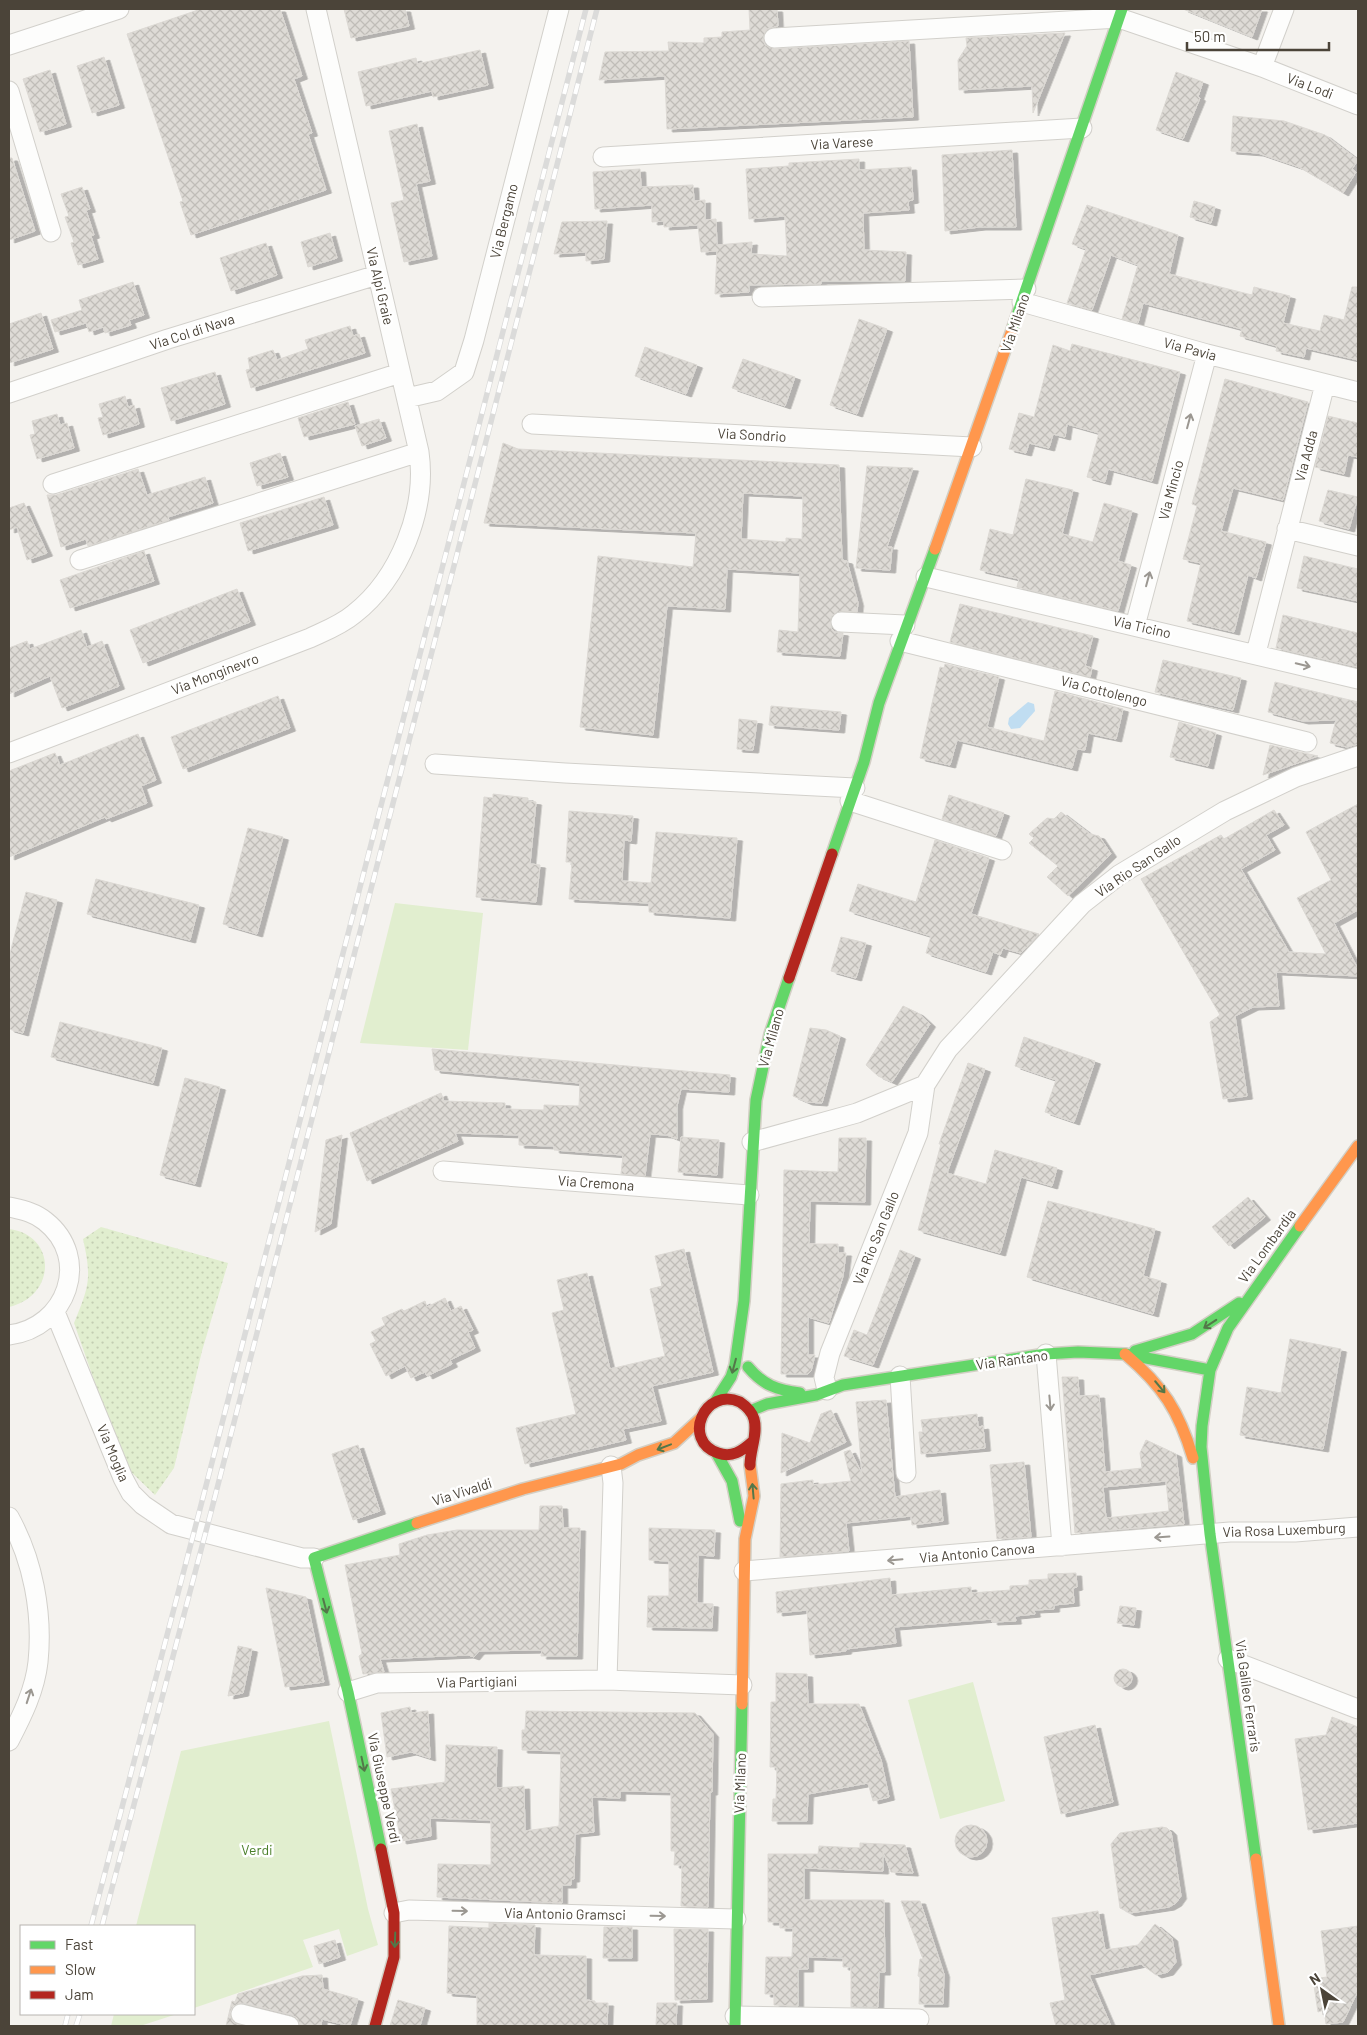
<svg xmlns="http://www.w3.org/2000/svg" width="1367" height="2035" viewBox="0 0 1367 2035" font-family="Barlow,sans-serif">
<defs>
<pattern id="grass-dots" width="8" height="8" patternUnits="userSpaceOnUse" patternTransform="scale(1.25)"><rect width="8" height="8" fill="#e1eecf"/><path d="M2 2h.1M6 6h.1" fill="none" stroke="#c3cdb2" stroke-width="1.8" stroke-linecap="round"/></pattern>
<pattern id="building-cross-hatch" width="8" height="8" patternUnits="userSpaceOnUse" patternTransform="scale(1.25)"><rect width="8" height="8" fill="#dedbd6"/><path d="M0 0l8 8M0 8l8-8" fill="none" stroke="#c0bdb8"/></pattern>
<filter id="shadow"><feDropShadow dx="5.5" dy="3" stdDeviation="0" flood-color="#0004"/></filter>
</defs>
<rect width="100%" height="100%" fill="#f4f2ee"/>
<path fill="url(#grass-dots)" d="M101,1227L228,1263L202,1351L174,1468L155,1495L129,1470L116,1443L74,1323C89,1286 92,1279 83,1239Z
M9,1229C57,1235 57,1296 9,1307Z"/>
<path fill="#e1eecf" d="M395,903L483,913L468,1050L360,1043Z
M973,1682L1005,1801L940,1819L908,1700Z
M329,1721L368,1909L378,1945L347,1956L339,1929L303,1940L313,1967L194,2008V1926H136L181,1751Z
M114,2014H177L140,2026H111Z"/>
<path fill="#c0ddf1" d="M1028,702L1034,704L1035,711L1020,728L1011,729L1008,724L1009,718Z"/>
<path fill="url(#building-cross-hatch)" stroke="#dcd9d4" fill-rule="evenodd" filter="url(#shadow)" d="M201,9H280L302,76L294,79L312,133L308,134L326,190L191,235L180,202L183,201L127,34Z
M344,9H405L409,26L351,38Z
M749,9H777L778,26L767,29L763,38L765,45L774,49L909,41L913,117L667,129L665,76L599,80L605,52L669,51L668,42L704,43V38L722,37V32L750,30Z
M1183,9H1262L1252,37Z
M1065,33L1033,113L1032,86L959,90L958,60L967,46L966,38Z
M480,50L488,85L433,97L432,91L366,106L358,72L416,58L417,64Z
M104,57L119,105L92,113L77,66Z
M50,70L66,124L40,132L23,79Z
M1176,72L1203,82L1198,97L1200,98L1183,139L1156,130Z
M1233,116L1284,121L1325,135L1358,160L1352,169L1356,172L1343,193L1299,167L1258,153L1231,151Z
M417,124L430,181L416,184L432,256L404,262L391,203L404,200L389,131Z
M1012,150L1016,227H980L945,231L942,155Z
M9,158H12L35,231L9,240Z
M859,159V170L911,167L913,200L908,201L909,210L863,213L864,250L906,252L905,281H821V284L749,285V292L715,294L717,251L701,252L698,225L664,227V221L652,222V205L595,209L593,172L640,169L641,187L693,185L694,201L705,200V220L716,219L717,245L752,242L751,254L787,256L785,216L749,219L746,169L789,166V163Z
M82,187L90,209L86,210L94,235L91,236L98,259L78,265L71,243L74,242L65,217L69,216L61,194Z
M1194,201L1215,207L1211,223L1190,217Z
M1087,205L1178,235L1169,274L1252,295L1254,287L1290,296L1283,323L1320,331L1324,315L1344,320L1352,287H1358V360L1306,348L1304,357L1276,351L1277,346L1240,336L1242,329L1143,303L1138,323L1122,319L1138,265L1111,255L1092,310L1067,303L1086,249L1072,244Z
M607,221L604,259L586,261V252L554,254L562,222Z
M330,233L337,258L308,267L301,242Z
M266,243L277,275L231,291L220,258Z
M133,282L144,315L129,320L131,325L105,333L103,327L89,332L86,323L55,332L51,320L82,310L79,300Z
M41,313L53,349L9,363V324Z
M859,319L887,329L857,414L830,405Z
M350,326L353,336L359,334L365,353L251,388L246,370L250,369L248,358L273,350L277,360L308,349L305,340Z
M1072,344L1180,372L1152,481L1108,469L1105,482L1087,477L1099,433L1067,424L1065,437L1053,434L1049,448L1029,443L1026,453L1009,449L1019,413L1034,417L1053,345L1070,351Z
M645,347L697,365L686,394L635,376Z
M743,359L795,377L785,406L732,388Z
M215,372L225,404L171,421L161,388Z
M1225,379L1308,402L1283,500L1233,488L1221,531L1266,542L1256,578L1248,575L1234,632L1187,621L1201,563L1183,559L1197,506L1192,504Z
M125,396L128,407L134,405L139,424L103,435L98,418L103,417L99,404Z
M348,402L355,424L304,437L298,418Z
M57,414L60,425L67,423L74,448L37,459L30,435L35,434L32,421Z
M1328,416L1358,423V457L1348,455L1344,474L1315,467Z
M379,419L386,438L362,446L355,426Z
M503,443L518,449L839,465L842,560L847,561L858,603L857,612L841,611L831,616V628L835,632L843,633L840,656L777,652L779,630L798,632L800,573L727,569L725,609L667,606L653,735L580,727L598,556L693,567L696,533L484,523ZM743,493L803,496L802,539L786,538V542L741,539Z
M280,453L288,477L257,486L250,463Z
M867,466L913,468L887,547H892L890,570L856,568Z
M138,469L147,495L205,477L213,503L168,517L169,520L88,546L86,539L61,547L47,495H56Z
M1026,479L1073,490L1062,534L1093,542L1104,503L1132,511L1118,561L1131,565L1118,611L1017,587L1019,579L980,570L990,529L1013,535Z
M1328,490L1358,497L1349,529L1319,521Z
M324,497L333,525L248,551L240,523Z
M24,503L47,553L27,560L17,527L9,530V508Z
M144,551L154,581L70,608L60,580Z
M1304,556L1358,569V601L1297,588Z
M237,589L250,622L143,663L130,630Z
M960,604L1093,636L1085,666L1092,668L1090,677L950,642Z
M1283,615L1358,633V667L1276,648Z
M81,630L87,647L102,641L119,686L62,708L50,676L9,694V648L27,641L30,649Z
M1163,660L1241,678L1233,710L1155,692Z
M945,664L999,677L987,727L1044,741L1055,691L1123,709L1116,739L1088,733L1085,750L1077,749L1072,768L957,740L950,765L920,758L940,667L944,668Z
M1275,682L1358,702V744L1347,747L1330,743L1336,720L1303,721L1268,712Z
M278,696L290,728L183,769L171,737Z
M771,706L841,712L839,730L769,725Z
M739,719L757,721L753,750L737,749Z
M1179,722L1216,733L1208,766L1170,757Z
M138,734L156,780L141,786L147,803L106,819L105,817L9,857V771L55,753L60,765Z
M1270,745L1304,753L1318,756L1263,775Z
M493,794L528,798V801L536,802L530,864L540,865L536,902L476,897L484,797L493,798Z
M949,795L1004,813L996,836L942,819Z
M1358,804V910L1334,923L1358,969V976L1276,972L1279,1006L1253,1007L1235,1016L1247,1096L1223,1099L1210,1022L1220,1015L1141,879L1221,835L1224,839L1274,810L1284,825L1266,835L1275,850L1241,869L1289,952L1326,954L1297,898L1331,880L1306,832Z
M569,811L633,816L631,841L624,840L622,881L651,883L656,832L737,838L730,918L649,912V903L569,899L572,862H566Z
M1061,812L1090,834L1099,836L1111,854L1068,896L1047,877L1058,866L1029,843L1034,838L1029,834L1047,818L1054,819Z
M248,828L283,837L257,934L223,924Z
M935,840L989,858L971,914L1039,934L1021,953L1003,948L1000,955L993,952L986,972L926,953L931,936L849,911L858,884L916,902Z
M96,879L199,905L190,940L87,914Z
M26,892L57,900L23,1033L9,1029V957Z
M841,937L866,943L856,978L831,971Z
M903,1006L918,1013L930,1024L892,1082L878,1076L866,1065Z
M60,1022L162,1048L153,1083L51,1057Z
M810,1028L826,1030L840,1036L822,1103L807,1102L793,1096Z
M1024,1037L1095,1061L1074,1122L1045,1112L1056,1080L1015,1066Z
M432,1049L730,1075L729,1092L681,1089L677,1106V1139L667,1135L650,1134L645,1176L621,1174L623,1155L554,1150V1146L519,1145V1135L455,1133L458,1141L367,1181L350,1133L441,1093L444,1101L505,1103V1109L544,1110V1105L579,1106L580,1083L435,1070Z
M968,1063L985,1069L947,1173L986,1184L995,1150L1057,1168L1052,1186L1021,1177L1000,1253L918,1230L941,1144H939Z
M185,1078L220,1087L195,1184L160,1175Z
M342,1135L331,1224L315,1232L326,1140Z
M681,1137L719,1140L717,1175L678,1172Z
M839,1138H866L865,1202L810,1201L809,1244H838V1253H846L843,1276L829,1323L808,1317V1355H815L811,1371L808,1374H781L784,1170L838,1172Z
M1248,1197L1265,1217L1229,1246L1212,1227Z
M1048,1201L1155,1229L1143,1276L1161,1281L1153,1314L1027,1277Z
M684,1249L713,1372L652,1386L661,1421L623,1429L626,1440L525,1464L516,1428L576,1414L552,1313L564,1310L557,1280L587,1273L610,1369L644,1361L665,1356L650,1289L662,1286L655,1256Z
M900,1250L915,1256L873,1365L844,1356L854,1330L867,1335Z
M445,1298L451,1311L461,1306L473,1330L468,1332L475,1348L450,1360L452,1364L427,1376L425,1372L411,1378L405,1366L386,1376L370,1344L376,1341L371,1332L385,1325L382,1318L402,1309L404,1311L425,1301L427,1307Z
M1290,1339L1341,1349L1323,1449L1240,1435L1247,1387L1281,1393Z
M1062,1377H1078L1079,1396L1099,1395L1105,1472L1142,1468L1140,1453L1146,1440L1176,1454L1184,1524L1075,1533ZM1166,1481L1169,1511L1106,1518L1103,1487Z
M886,1400L895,1497L940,1490L943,1521L912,1525L911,1516L846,1523L849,1551L780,1557L781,1484L813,1480V1485L851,1481L844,1452L850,1450L862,1474L856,1402Z
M831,1410L846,1442L781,1473L782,1433L810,1443L821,1414Z
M977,1414L978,1427L983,1426L985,1448L921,1454L919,1432H923L921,1420Z
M358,1445L380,1511L353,1520L332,1454Z
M1024,1462L1031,1537L997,1539L990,1465Z
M540,1506H562L563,1528H580L577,1656H541L542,1650L479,1651L474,1657L468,1655L380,1659L384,1672L363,1674L359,1656L362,1654L345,1565L400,1555L399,1544L427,1535L457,1530H539Z
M649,1528L715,1530L714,1556L698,1555L697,1603L713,1604L712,1628L647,1627L648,1596H669V1561L649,1560Z
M1076,1573L1077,1587L1073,1588L1074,1603L1054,1605V1609L1034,1610L1035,1614L1015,1616L1016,1621L992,1622V1619L894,1627L896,1643L846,1649V1651L810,1655L807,1610L777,1613L776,1592L890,1578L891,1595L971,1587V1593L1010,1590V1586L1029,1585V1580L1048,1579V1574Z
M266,1588L306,1597L324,1682L285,1687Z
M1120,1606L1136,1608L1134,1625L1117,1623Z
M238,1646L252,1649L243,1693L228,1696Z
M1114 1678a9 9 0 1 1 18 0a9 9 0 1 1-18 0Z
M776,1673L807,1674L808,1704H859L881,1760L889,1797L873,1801L868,1783L808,1794L807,1821H772L773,1799H776L777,1767H770L771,1702H776Z
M410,1707L411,1713L428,1711L430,1758L411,1752L387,1757L381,1713Z
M526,1711L695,1713L713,1734L712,1792H710L708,1907L681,1906L682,1865H674L675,1851H671V1792L620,1791V1798L592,1797L594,1832L575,1834L574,1879H571V1885H562V1903L437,1897L438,1864L491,1865V1820L430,1818L431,1836L401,1841L391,1789L445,1782L446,1745L497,1747L496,1788L524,1786L525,1831L559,1826L561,1751L522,1750V1730H525Z
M1332,1717L1358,1727V1823L1308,1830L1295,1739L1326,1735Z
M1095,1725L1113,1802L1061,1814L1044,1737Z
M955 1841a16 16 0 1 1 32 0a16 16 0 1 1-32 0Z
M1162,1827L1167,1828L1171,1832L1181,1896L1176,1903L1169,1907L1130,1913L1120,1908L1111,1844L1120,1833Z
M860,1843L905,1845L913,1873L891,1872L883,1852V1871L804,1868V1900H884L885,1972H879L878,2007H851V1967H843V1958L808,1957V1969H798V2006L774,2005V1994H765L766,1957H792L793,1928H780V1922H768V1854H818L819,1846L860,1848Z
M901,1901H920L944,1974L943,2004H919L920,1977L918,1976L920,1959H923Z
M1098,1911L1105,1950L1138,1945L1155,1924L1172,1938L1176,1962L1168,1972L1156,1975L1141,1964L1089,1975L1111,2026H1056L1050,2003L1065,2000L1052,1918Z
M489,1923L535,1925L534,1955L586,1956V2000L595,2001V2003H608L607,2026H477V1995L447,1993L449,1926L489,1928Z
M1358,1926V1991L1343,2022L1326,2024L1324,2010L1318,2012L1313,1979L1327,1977L1321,1931Z
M604,1927H632V1958H603Z
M674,1929H708L707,1999L675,2000Z
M335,1940L340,1957L319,1964L314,1946Z
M322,1975L323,1989L358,1999L350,2026L322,2019L321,2026H300L297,2018L292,2015L243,2003L233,2006L230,2012L233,2022L244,2026H226L232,2001L235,2002L238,1994L302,1976Z
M398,2000L425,2008L420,2026H390Z
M657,2003H677L676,2026H656Z"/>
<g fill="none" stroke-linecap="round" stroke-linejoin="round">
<defs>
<path id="street" d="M774,38L1119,18L1262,67L1358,105
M9,45L119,9
M1262,67L1284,9
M9,91L51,232
M603,157L1082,128
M762,297L1026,289
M1022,302L1207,354L1358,392
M9,393L168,339L377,275
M407,398L437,391L464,372L474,340L559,9
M532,424L972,447
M53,484L400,373
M1287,529L1358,546
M80,560L419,452
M926,577L1358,679
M841,622L905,625
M1135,626L1207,354
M900,641L1307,742
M1256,653L1325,384
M9,753L310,638C325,631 341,625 354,614C400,578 427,509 419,452L316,9
M435,764L565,773L855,788
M850,801L1002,850
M752,1142L857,1113L925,1085L948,1049L1082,904L1119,875L1225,811L1296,777L1358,756
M443,1171L749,1195
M9,1207C22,1210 34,1212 45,1221C92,1258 67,1328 9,1335
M55,1312L123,1478L131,1493L143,1505L171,1524L302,1558H314
M1046,1354L1062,1546
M900,1376L906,1473
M827,1390L824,1377L830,1353L918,1133L925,1085
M9,1517C33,1560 43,1613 38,1662C35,1690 22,1716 9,1741
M744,1571L1230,1532H1295L1358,1527
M1228,1659L1358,1709
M607,1680L613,1483L611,1466
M348,1692L377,1683L607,1680L742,1685
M394,1913L409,1910L736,1919
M241,2014L289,2026
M735,2016L919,2019"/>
<path id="fast" d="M1012,330L1122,9
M832,854L864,762L879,703L935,549
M1135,1351L1192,1334L1239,1303
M748,1367C763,1385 777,1390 800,1393
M715,1402L731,1377L735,1365L744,1301L756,1100L770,1034L789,978
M750,1411L767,1404L816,1395L843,1385L1046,1354L1078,1352L1125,1354L1210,1370
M717,1454L732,1481L740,1521
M381,1849L348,1692L314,1558L417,1523
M1256,1859L1210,1534L1201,1447L1202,1426L1210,1370L1228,1328L1300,1226
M735,2026L742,1704"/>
<path id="slow" d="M935,549L1012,330
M1300,1226L1358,1146
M1125,1354C1163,1386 1179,1411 1193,1458
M417,1523L523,1489L621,1464L638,1455L674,1443L700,1419
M742,1704L745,1539L754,1496L750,1465
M1256,1859L1279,2026"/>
<path id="jam" d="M789,978L832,854
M750,1465C750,1450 758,1434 754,1419C752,1412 746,1406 740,1402C705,1386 681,1440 718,1453C732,1458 742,1451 752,1442
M375,2026L394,1957V1913L381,1849"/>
</defs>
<use href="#street" stroke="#d2d0cb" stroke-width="21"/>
<use href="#fast" stroke="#d3cfc5" stroke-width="14"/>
<use href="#slow" stroke="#d3cfc5" stroke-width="14"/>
<use href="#jam" stroke="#d3cfc5" stroke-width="14"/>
<use href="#street" stroke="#fdfdfc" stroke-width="19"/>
<use href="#fast" stroke="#63d668" stroke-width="11"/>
<use href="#slow" stroke="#ff974d" stroke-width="11"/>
<use href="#jam" stroke="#b3261e" stroke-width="11"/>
<defs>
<path id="rail" d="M91,1926L200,1509L586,9
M102,1926L211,1512L597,9
M65,2026L68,2014
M76,2026L80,2014"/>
</defs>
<use href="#rail" stroke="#dbdbda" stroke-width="5.5"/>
<use href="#rail" stroke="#fff" stroke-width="4" stroke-dasharray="11" stroke-linecap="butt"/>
</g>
<defs><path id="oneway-shaft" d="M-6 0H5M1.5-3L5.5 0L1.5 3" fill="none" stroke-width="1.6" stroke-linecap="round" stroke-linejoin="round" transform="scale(1.25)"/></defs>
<g stroke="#9b9791">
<use href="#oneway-shaft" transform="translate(1189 421) rotate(-75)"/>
<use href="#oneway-shaft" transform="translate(1148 579) rotate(-75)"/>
<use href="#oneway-shaft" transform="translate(1303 665) rotate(14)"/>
<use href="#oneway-shaft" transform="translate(1050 1403) rotate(85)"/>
<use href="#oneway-shaft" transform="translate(1162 1537) rotate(176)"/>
<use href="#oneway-shaft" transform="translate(895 1560) rotate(175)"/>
<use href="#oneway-shaft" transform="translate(29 1696) rotate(-72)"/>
<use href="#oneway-shaft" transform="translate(460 1911) rotate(1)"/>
<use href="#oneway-shaft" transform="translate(658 1916) rotate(1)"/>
</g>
<g stroke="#537749">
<use href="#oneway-shaft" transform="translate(1210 1324) rotate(147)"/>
<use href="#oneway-shaft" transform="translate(734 1366) rotate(105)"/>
<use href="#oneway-shaft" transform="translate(1160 1387) rotate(50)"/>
<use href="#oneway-shaft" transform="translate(664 1447) rotate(159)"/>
<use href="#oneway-shaft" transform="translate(753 1491) rotate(-95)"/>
<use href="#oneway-shaft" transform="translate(325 1606) rotate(75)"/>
<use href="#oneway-shaft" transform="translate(363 1764) rotate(78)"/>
<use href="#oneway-shaft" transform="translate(395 1940) rotate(92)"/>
</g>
<g text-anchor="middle" stroke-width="5" stroke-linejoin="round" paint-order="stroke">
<g font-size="14" fill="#4b4439" stroke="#fff">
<text transform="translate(1310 86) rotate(21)" y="5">Via Lodi</text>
<text transform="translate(842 143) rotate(-3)" y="5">Via Varese</text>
<text transform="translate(504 221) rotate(-76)" y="5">Via Bergamo</text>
<text transform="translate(380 286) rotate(77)" y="5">Via Alpi Graie</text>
<text transform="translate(1015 323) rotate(-71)" y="5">Via Milano</text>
<text transform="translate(192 332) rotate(-18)" y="5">Via Col di Nava</text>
<text transform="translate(1190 349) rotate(15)" y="5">Via Pavia</text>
<text transform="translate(752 435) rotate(3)" y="5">Via Sondrio</text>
<text transform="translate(1306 456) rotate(-75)" y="5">Via Adda</text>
<text transform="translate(1171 490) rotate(-75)" y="5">Via Mincio</text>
<text transform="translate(1142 627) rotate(13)" y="5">Via Ticino</text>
<text transform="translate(215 674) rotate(-21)" y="5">Via Monginevro</text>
<text transform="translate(1104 691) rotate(14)" y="5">Via Cottolengo</text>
<text transform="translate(1138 866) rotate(-34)" y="5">Via Rio San Gallo</text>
<text transform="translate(771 1038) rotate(-74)" y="5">Via Milano</text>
<text transform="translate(596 1183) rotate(4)" y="5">Via Cremona</text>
<text transform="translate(876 1238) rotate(-68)" y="5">Via Rio San Gallo</text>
<text transform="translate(1267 1246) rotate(-54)" y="5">Via Lombardia</text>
<text transform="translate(1012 1360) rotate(-8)" y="5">Via Rantano</text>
<text transform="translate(113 1453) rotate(67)" y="5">Via Moglia</text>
<text transform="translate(462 1492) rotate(-18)" y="5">Via Vivaldi</text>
<text transform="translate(1284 1530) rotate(-2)" y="5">Via Rosa Luxemburg</text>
<text transform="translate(977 1553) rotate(-5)" y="5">Via Antonio Canova</text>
<text transform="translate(477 1682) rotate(-1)" y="5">Via Partigiani</text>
<text transform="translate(1248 1696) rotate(82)" y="5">Via Galileo Ferraris</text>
<text transform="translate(740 1783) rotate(-88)" y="5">Via Milano</text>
<text transform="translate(384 1788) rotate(78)" y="5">Via Giuseppe Verdi</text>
<text transform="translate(565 1914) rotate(1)" y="5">Via Antonio Gramsci</text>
</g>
<g font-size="14" fill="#4a7f2a" stroke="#fff">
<text x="257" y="1855">Verdi</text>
</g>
</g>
<rect width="1367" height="2035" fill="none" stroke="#4b4439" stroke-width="20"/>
<rect x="20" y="1925" width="175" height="90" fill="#ffffff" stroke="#b7b4b0"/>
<rect x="30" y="1941" width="25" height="8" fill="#63d668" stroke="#b7b4b0"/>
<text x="65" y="1950" font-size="15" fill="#4b4439">Fast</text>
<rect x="30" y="1966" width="25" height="8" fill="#ff974d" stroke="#b7b4b0"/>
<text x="65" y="1975" font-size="15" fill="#4b4439">Slow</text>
<rect x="30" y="1991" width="25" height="8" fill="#b3261e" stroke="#b7b4b0"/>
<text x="65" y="2000" font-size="15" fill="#4b4439">Jam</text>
<g transform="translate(1322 1990) rotate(327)" stroke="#ffffff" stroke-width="4" paint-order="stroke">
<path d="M0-4L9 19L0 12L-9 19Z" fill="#4b4439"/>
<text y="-8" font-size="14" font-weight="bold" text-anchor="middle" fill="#4b4439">N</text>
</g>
<path d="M1187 42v8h142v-8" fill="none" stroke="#4b4439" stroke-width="2.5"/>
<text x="1194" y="42" font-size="15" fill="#4b4439" stroke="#ffffff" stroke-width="4" paint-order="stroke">50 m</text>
</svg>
